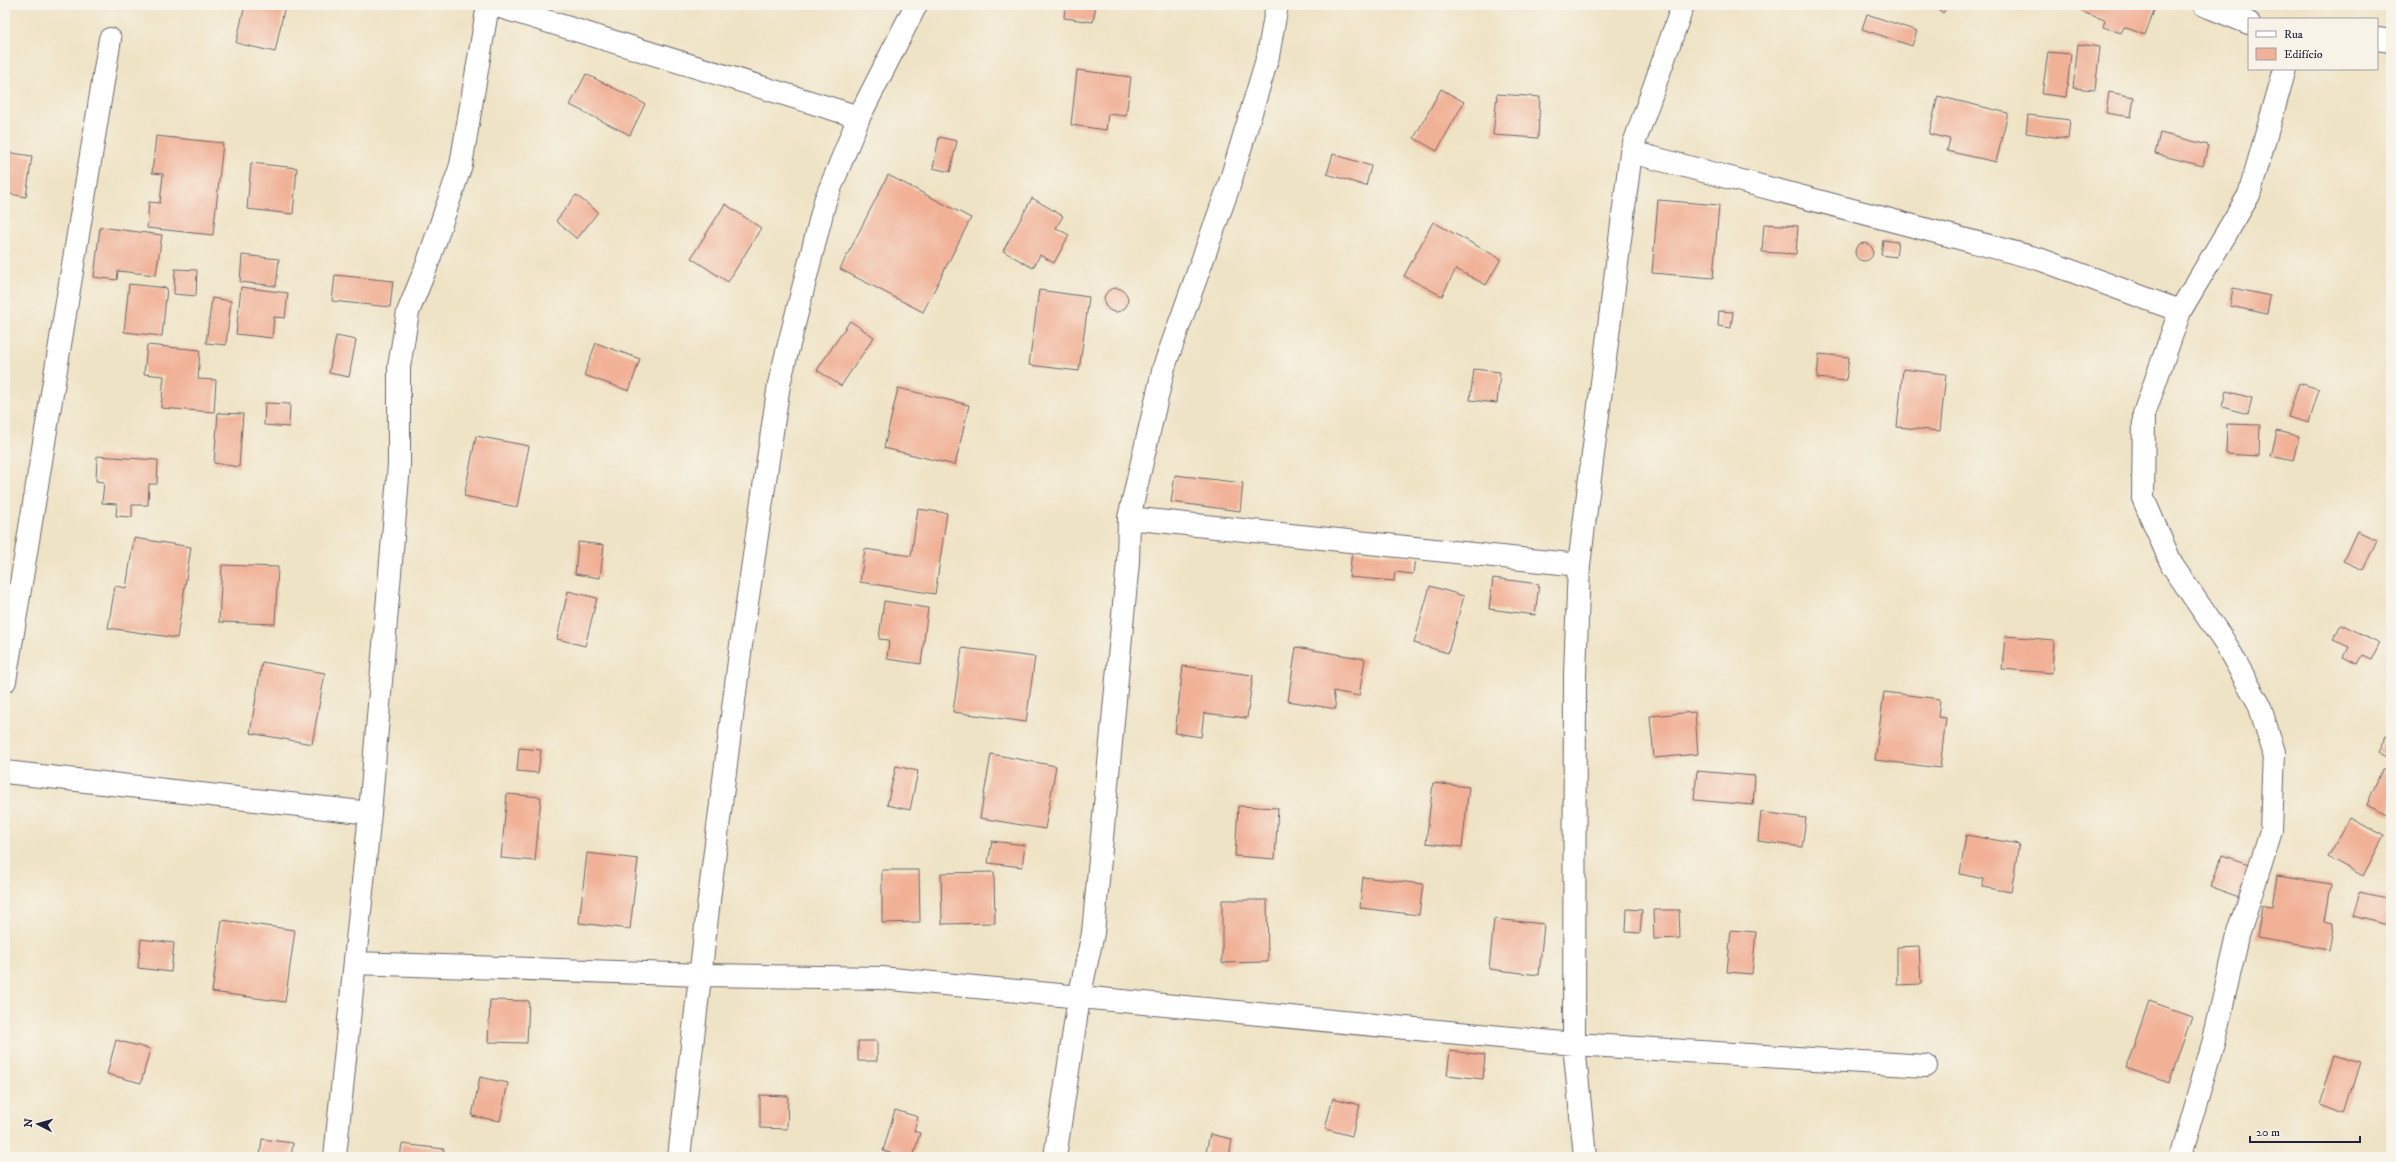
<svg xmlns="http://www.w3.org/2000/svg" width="2396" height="1162" viewBox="0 0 2396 1162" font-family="'IM FELL DW Pica',serif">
<rect width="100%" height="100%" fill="#f7f3e8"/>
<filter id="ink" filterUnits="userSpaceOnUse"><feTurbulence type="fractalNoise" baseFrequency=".025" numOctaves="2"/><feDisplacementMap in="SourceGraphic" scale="8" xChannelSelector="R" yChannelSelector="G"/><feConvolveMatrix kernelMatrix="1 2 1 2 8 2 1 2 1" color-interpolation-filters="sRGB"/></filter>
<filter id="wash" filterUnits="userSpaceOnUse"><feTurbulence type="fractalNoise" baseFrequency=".012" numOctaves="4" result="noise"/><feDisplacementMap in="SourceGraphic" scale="16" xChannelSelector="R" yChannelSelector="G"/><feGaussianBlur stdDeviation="0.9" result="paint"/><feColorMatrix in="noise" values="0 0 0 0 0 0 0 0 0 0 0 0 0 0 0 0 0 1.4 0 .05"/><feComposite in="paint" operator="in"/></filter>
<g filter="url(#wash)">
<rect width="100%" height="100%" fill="#efe3c5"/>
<g id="blocks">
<path fill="#f1b196" d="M245,5H285L275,52L236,43Z
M1065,5H1096L1093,22L1064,18Z
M1932,5H1949L1943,13Z
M2084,5H2156L2145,35L2124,27L2121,33L2103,27L2105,20L2082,12Z
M1867,14L1917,31L1912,46L1862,29Z
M2078,44L2100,47L2095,90L2073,88Z
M2048,52L2071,54L2066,97L2042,94Z
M1077,70L1131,77L1126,116L1108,114L1106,130L1071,125Z
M586,74L645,104L630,135L570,105Z
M1441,89L1464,102L1437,151L1414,138Z
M2109,92L2134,97L2131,117L2106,113Z
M1497,94L1540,97L1538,138L1493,135Z
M1938,96L2008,113L1996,162L1947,151L1950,139L1929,134Z
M2028,115L2070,120L2068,139L2026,133Z
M2160,133L2208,145L2203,166L2155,154Z
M156,136L223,143L213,235L147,228L149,202L160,203L163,174L152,173Z
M939,137L957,141L950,172L933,168Z
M5,152L32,156L26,197L5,193Z
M1333,154L1371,166L1366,186L1327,174Z
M251,163L297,168L293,214L247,209Z
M888,175L971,218L923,312L840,269Z
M576,195L598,212L577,239L556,221Z
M1032,198L1063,216L1056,228L1069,235L1054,263L1040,255L1033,268L1003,251Z
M1658,200L1719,205L1713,278L1652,273Z
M725,204L761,228L728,282L691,258Z
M1433,222L1501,259L1486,285L1456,269L1442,296L1404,276Z
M1764,224L1798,226L1796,254L1762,252Z
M100,227L162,235L156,275L118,271L117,280L94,277Z
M1883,240L1898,242L1896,257L1881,255Z
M1855 252a9 9 0 1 1 18 0a9 9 0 1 1-18 0Z
M242,255L279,259L276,286L240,282Z
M175,269L197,270L196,296L174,294Z
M335,275L393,281L390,307L332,301Z
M129,284L167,288L162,336L124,332Z
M241,287L288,293L285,318L274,317L272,338L236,334Z
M2233,288L2270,296L2267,314L2230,306Z
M1104 300a12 12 0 1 1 24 0a12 12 0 1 1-24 0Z
M1039,290L1089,297L1079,371L1029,365Z
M212,298L231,301L226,345L206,343Z
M1719,311L1733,312L1731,328L1718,326Z
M850,321L874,337L841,386L817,370Z
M336,336L356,340L349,377L329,373Z
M596,343L640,359L629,391L584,375Z
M147,345L200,350L198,379L216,380L214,412L161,408L164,376L144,374Z
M1819,354L1849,357L1846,381L1817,378Z
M1474,369L1500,372L1497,403L1470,400Z
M1903,369L1946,374L1940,431L1897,427Z
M2299,383L2319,389L2309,423L2288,417Z
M898,388L969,405L955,465L884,448Z
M2226,391L2252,398L2248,414L2222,407Z
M265,403L290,404L289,427L264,425Z
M218,413L243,414L239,467L214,463Z
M2227,424L2260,425L2259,456L2226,454Z
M2277,431L2299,436L2293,461L2271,456Z
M476,436L529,446L517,507L464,496Z
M97,456L158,460L157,484H149L148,505H132V517L116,516L117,504L102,503L104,482L96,481Z
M1175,475L1243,483L1240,511L1171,502Z
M918,509L947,513L935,594L860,582L865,549L911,556Z
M2357,531L2377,540L2363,570L2343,561Z
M134,538L191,547L177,638L108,628L115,586L126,588Z
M578,542L604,545L600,578L575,574Z
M1352,551L1415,557L1413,574L1395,572L1394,581L1349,577Z
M222,565L278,567L275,624L219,622Z
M1493,578L1539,584L1535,615L1489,609Z
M1430,586L1464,596L1448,653L1414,643Z
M568,591L597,598L585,646L557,639Z
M884,601L928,608L921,664L887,659L889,640L879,639Z
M2341,624L2380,643L2372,659L2363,655L2358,664L2344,657L2349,647L2333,640Z
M2005,636L2054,640L2052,673L2002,669Z
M1296,647L1365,659L1359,696L1333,691L1336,709L1288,701Z
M962,648L1035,657L1026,722L953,712Z
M262,662L325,673L312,744L250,733Z
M1183,666L1253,675L1247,718L1204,713L1201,737L1175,733Z
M1884,692L1940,699L1938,717L1946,718L1940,768L1875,760Z
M1695,712L1698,754L1654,758L1650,716Z
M2386,735L2391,737V759L2378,753Z
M519,748L541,750L538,773L517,771Z
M991,754L1056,766L1045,829L980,818Z
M896,766L918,771L910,810L887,805Z
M2382,769L2391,773V816L2367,805Z
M1697,771L1755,776L1753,805L1694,800Z
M1433,783L1469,787L1462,847L1426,843Z
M507,794L541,797L535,861L501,858Z
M1238,806L1278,808L1275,859L1235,856Z
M1761,812L1806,818L1802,847L1758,841Z
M2350,818L2384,836L2363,876L2328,857Z
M1966,835L2019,844L2011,892L1982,887L1984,879L1960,874Z
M992,841L1025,845L1022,867L988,863Z
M587,853L638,859L630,929L579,923Z
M2222,855L2250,864L2239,897L2211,887Z
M882,870H919L920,922L882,923Z
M994,872L995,923L942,924L941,873Z
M2277,876L2331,884L2325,921L2334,923L2329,950L2257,938L2262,906L2272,907Z
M1363,877L1423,884L1419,915L1360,908Z
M2360,892L2391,899V926L2353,916Z
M1222,900H1267L1268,962L1222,963Z
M1627,909L1642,910L1640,933L1626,932Z
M1653,910H1679L1680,938L1654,939Z
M1494,919L1544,924L1539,975L1489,969Z
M222,920L295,930L285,1002L212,992Z
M1731,930L1756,932L1752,974L1727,972Z
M141,939L174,943L171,972L138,968Z
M1919,946L1921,984L1897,985V947Z
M490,1000L529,1001L527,1043L488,1042Z
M2149,1001L2192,1016L2169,1083L2126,1068Z
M116,1040L150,1049L141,1083L107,1074Z
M858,1041H877V1061H858Z
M1450,1051L1485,1055L1483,1079L1447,1075Z
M2335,1054L2361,1062L2345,1114L2319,1105Z
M480,1077L508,1083L500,1121L472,1116Z
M760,1095L788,1096L787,1129L760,1128Z
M1333,1098L1360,1105L1352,1136L1325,1129Z
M895,1110L918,1117L914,1131L920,1133L913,1157H904L883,1151Z
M1210,1134L1232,1139L1229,1157H1205Z
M262,1139L293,1143L291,1157H260Z
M402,1144L444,1149L443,1157H400Z"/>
</g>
</g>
<g filter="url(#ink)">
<use href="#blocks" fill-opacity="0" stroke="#6a666b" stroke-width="1"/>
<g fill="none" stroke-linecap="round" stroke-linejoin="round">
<defs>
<path id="street" d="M494,5L859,117
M2204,5L2249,23
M2377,39L2391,41
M1631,152L2039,259L2180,311L2144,414L2143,498L2172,565L2225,643L2259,704L2274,752L2271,831L2238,936L2214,1040L2180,1157
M2180,311L2249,195L2285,69
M1129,518L1579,565
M5,681L110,39
M5,772L370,813
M355,963L702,975L881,978L1574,1044L1926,1066
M335,1157L370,813L399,465V367L408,312L427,265L461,165L488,5
M679,1157L711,883L741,645L779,384L825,201L859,117L916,5
M1055,1157L1079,998L1093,933L1128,562L1129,518L1164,367L1229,186L1268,56L1277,5
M1585,1157L1574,1044L1575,674L1579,565L1631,152L1683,5"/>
</defs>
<use href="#street" stroke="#6a666b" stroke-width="24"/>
<use href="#street" stroke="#fff" stroke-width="22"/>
</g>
</g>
<rect width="2396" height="1162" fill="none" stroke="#f7f3e8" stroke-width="20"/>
<rect x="2248" y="18" width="130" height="52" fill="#f7f3e8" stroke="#a29fa3"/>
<rect x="2256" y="31" width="20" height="6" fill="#ffffff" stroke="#a29fa3"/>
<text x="2284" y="38" font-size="12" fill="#22223b">Rua</text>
<rect x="2256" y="48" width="20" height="12" fill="#f1b196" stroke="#a29fa3"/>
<text x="2284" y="58" font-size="12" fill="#22223b">Edifício</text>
<g transform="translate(38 1124) rotate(276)" stroke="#f7f3e8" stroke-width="3" paint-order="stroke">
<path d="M0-3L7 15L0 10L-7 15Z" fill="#22223b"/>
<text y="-6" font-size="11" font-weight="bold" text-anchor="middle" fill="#22223b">N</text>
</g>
<path d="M2250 1136v6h110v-6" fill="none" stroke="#22223b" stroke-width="2"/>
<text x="2256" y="1136" font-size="12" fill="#22223b" stroke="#f7f3e8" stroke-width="3" paint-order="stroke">20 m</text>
</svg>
